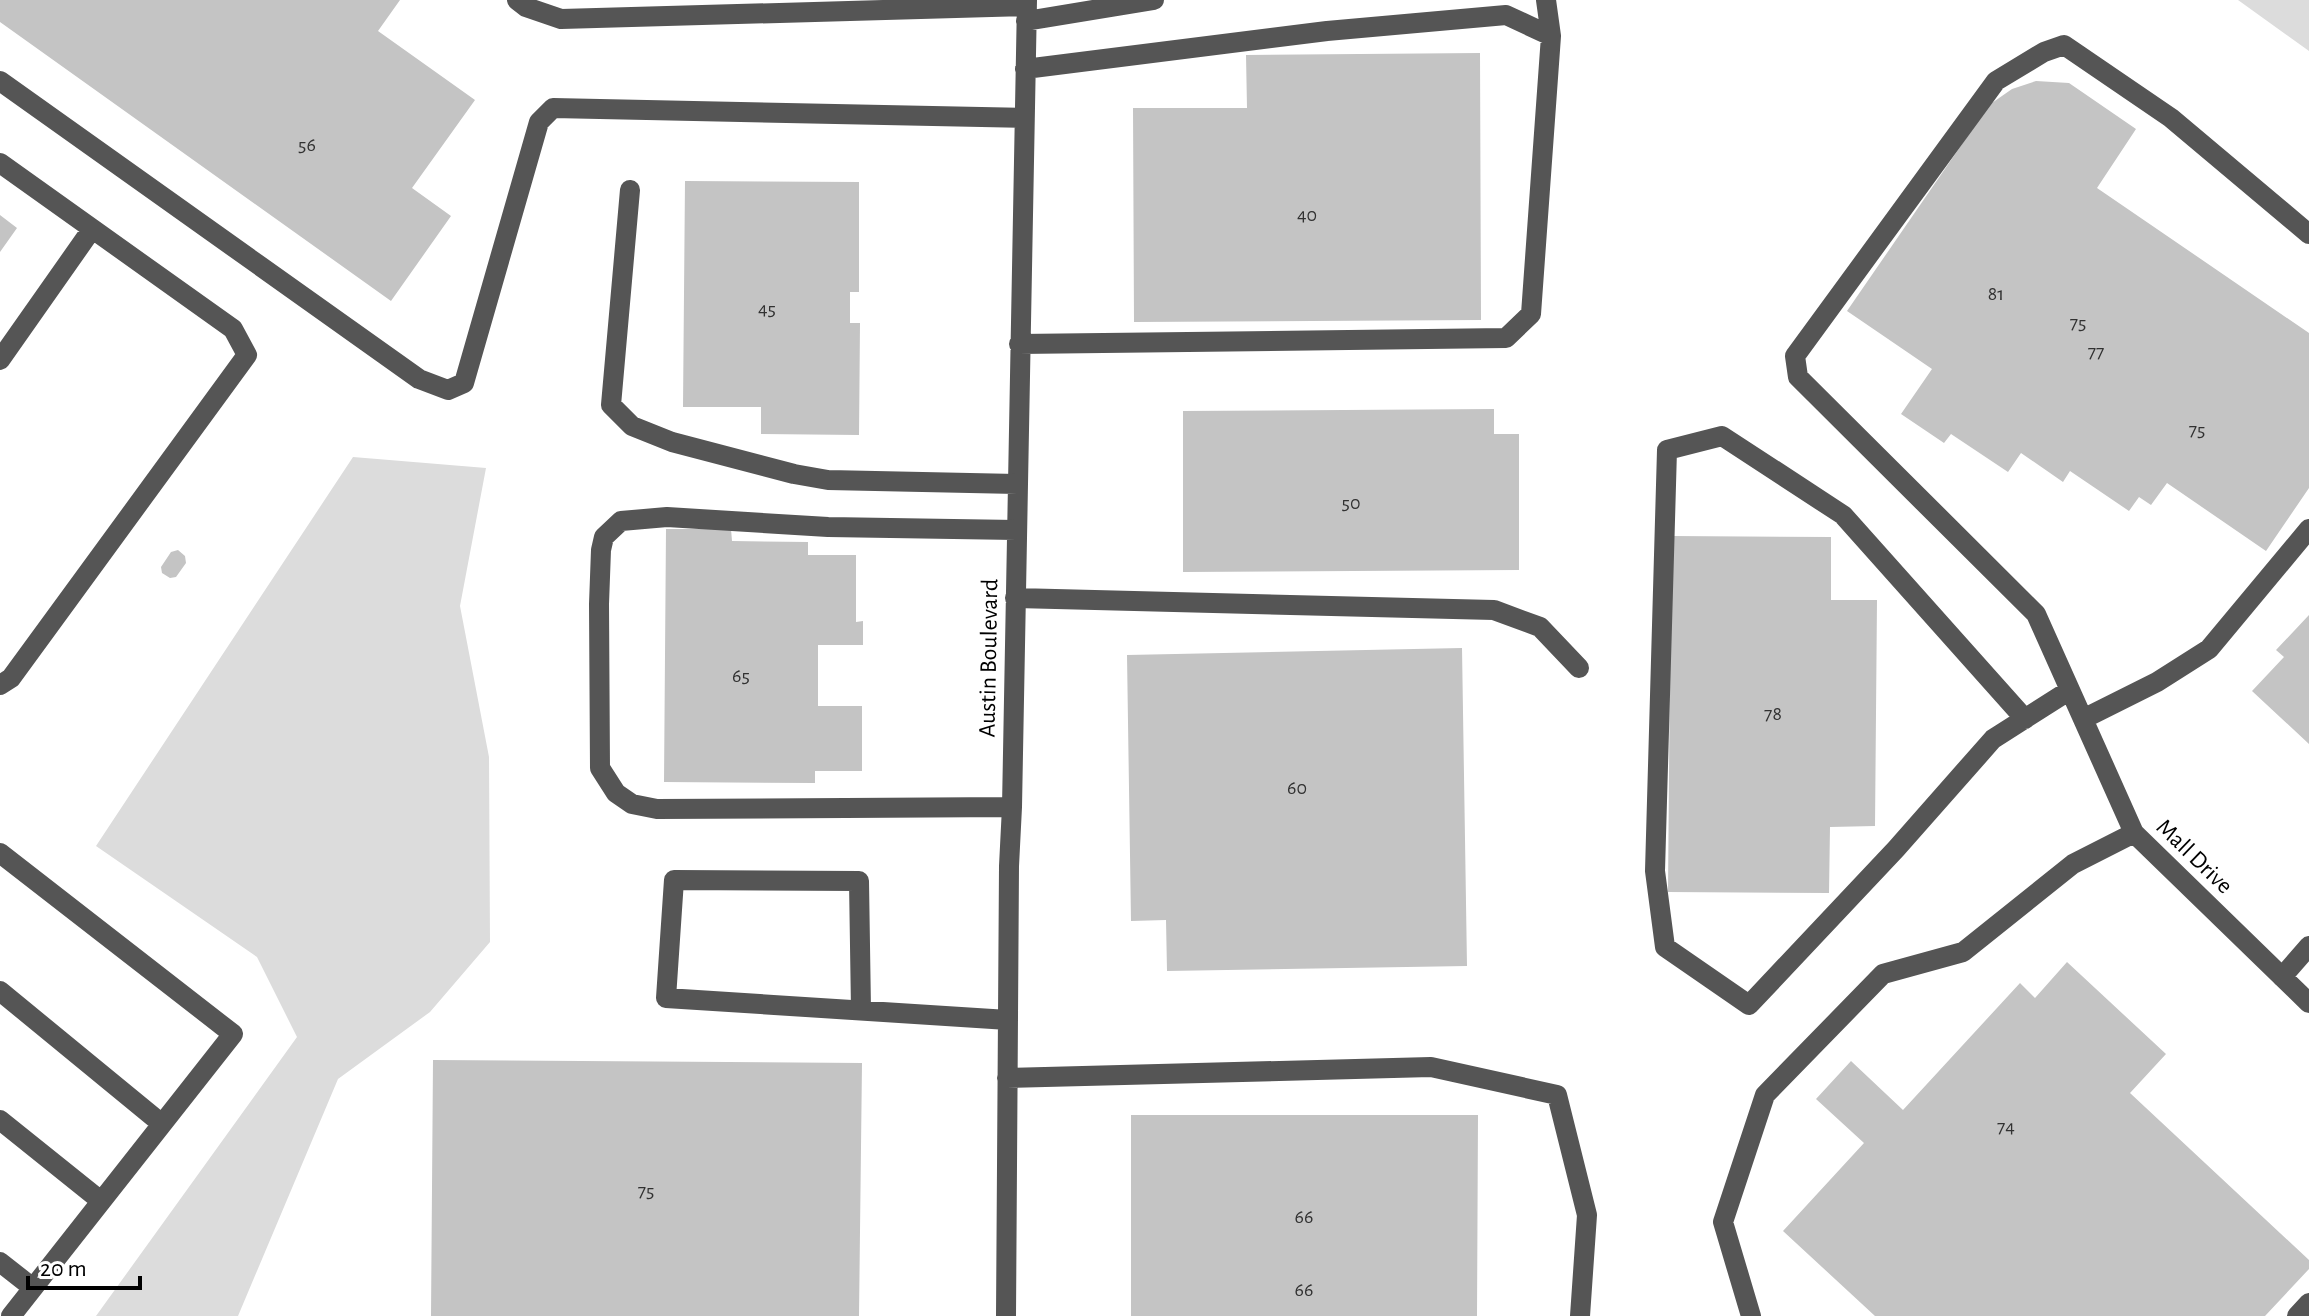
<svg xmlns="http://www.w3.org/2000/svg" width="2309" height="1316" viewBox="0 0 2309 1316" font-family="'Alegreya Sans',sans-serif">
<rect width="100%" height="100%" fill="#fff"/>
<path fill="#dcdcdc" d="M2238,0H2309V51Z
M353,457L486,468L460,606L489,757L490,942L430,1012L338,1079L238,1316H96L297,1037L257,957L96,846Z"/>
<path fill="#c4c4c4" d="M0,0H400L378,31L475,100L412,188L451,216L391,301L0,22Z
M1480,53L1481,320L1134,322L1133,108H1247L1246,55Z
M2036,81L2069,83L2136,129L2097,188L2309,333V488L2266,551L2167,483L2151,505L2139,497L2129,511L2070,471L2063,482L2021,453L2008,472L1951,434L1944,443L1901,414L1932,369L1847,311L1989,105L2012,89Z
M685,181L859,182V292H850V323H860L859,435L761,434V407H683Z
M0,215L17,228L0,252Z
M1494,409V434H1519V570L1183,572V411Z
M666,529H731L732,541L808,542V555H856V622L863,621V645H818V706H862V771H815V783L664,782Z
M1671,536L1831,537V600H1877L1875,826L1830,827L1829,893L1668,892Z
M178,550L185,556L186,563L176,577L170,578L162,573L161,567L171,552Z
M2309,615V744L2252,691L2284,657L2276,650Z
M1462,648L1467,966L1167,971L1166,920L1131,921L1127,655Z
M2067,962L2166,1054L2130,1093L2309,1260V1269L2265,1316H1875L1783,1231L1864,1143L1816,1099L1851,1061L1903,1110L2020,983L2035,998Z
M433,1060L862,1063L859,1316H431Z
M1131,1115H1478L1477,1316H1131Z"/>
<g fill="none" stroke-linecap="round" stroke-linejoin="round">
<path stroke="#555" stroke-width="20" d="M517,0L526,7L561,19L1026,6
M1546,0L1551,36
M1026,21L1154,0
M0,81L419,379L448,390L464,383L539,122L553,108L1024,118
M0,163L233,329L247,355L11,678L0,685
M630,190L611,405L632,426L672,442L794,474L828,480L1017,484
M2309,234L2171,118L2064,45L2044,52L1996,81L1795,356L1798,377L2036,614L2134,833L2309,1003
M1019,344L1506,338L1531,314L1551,36L1506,15L1327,31L1025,69
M0,360L92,229
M1015,598L1494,610L1540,627L1579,668
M2025,719L1843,515L1722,436L1667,450L1655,871L1665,947L1749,1005L1896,849L1993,739L2070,690
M2083,719L2157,682L2209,649L2309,529
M1012,807L657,809L632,804L616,793L600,768L599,604L601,550L604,537L621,521L667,517L828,527L1016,530
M0,853L233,1034L11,1316
M2282,977L2309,946
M0,991L162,1124
M861,1010L859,881L674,880L666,998L1008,1020
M1007,1078L1431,1067L1557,1095L1587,1215L1580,1316
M0,1120L101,1201
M0,1262L33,1288
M1006,1316L1009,866L1012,807L1027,0
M1751,1316L1723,1222L1765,1095L1883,974L1963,952L2073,864L2134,833
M2297,1316L2309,1303"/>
</g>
<g text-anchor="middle" stroke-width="6" stroke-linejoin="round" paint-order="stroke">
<g font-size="20" fill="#313131">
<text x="307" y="151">56</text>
<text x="1307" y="221">40</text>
<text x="1996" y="300">81</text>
<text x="767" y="315">45</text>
<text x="2078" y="329">75</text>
<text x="2096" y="358">77</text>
<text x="2197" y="436">75</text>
<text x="1351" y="509">50</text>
<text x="741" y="682">65</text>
<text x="1773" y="720">78</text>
<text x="1297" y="794">60</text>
<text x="2006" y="1133">74</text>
<text x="646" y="1197">75</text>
<text x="1304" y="1223">66</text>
<text x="1304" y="1296">66</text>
</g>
<g font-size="24" fill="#000" stroke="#fff">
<text transform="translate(988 658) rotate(-89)" y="8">Austin Boulevard</text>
<text transform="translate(2195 856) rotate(44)" y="8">Mall Drive</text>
</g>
</g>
<path d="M28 1276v12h112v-12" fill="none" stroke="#000000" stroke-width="4"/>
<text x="40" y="1276" font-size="24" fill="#000000" stroke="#ffffff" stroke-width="6" paint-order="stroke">20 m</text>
</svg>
